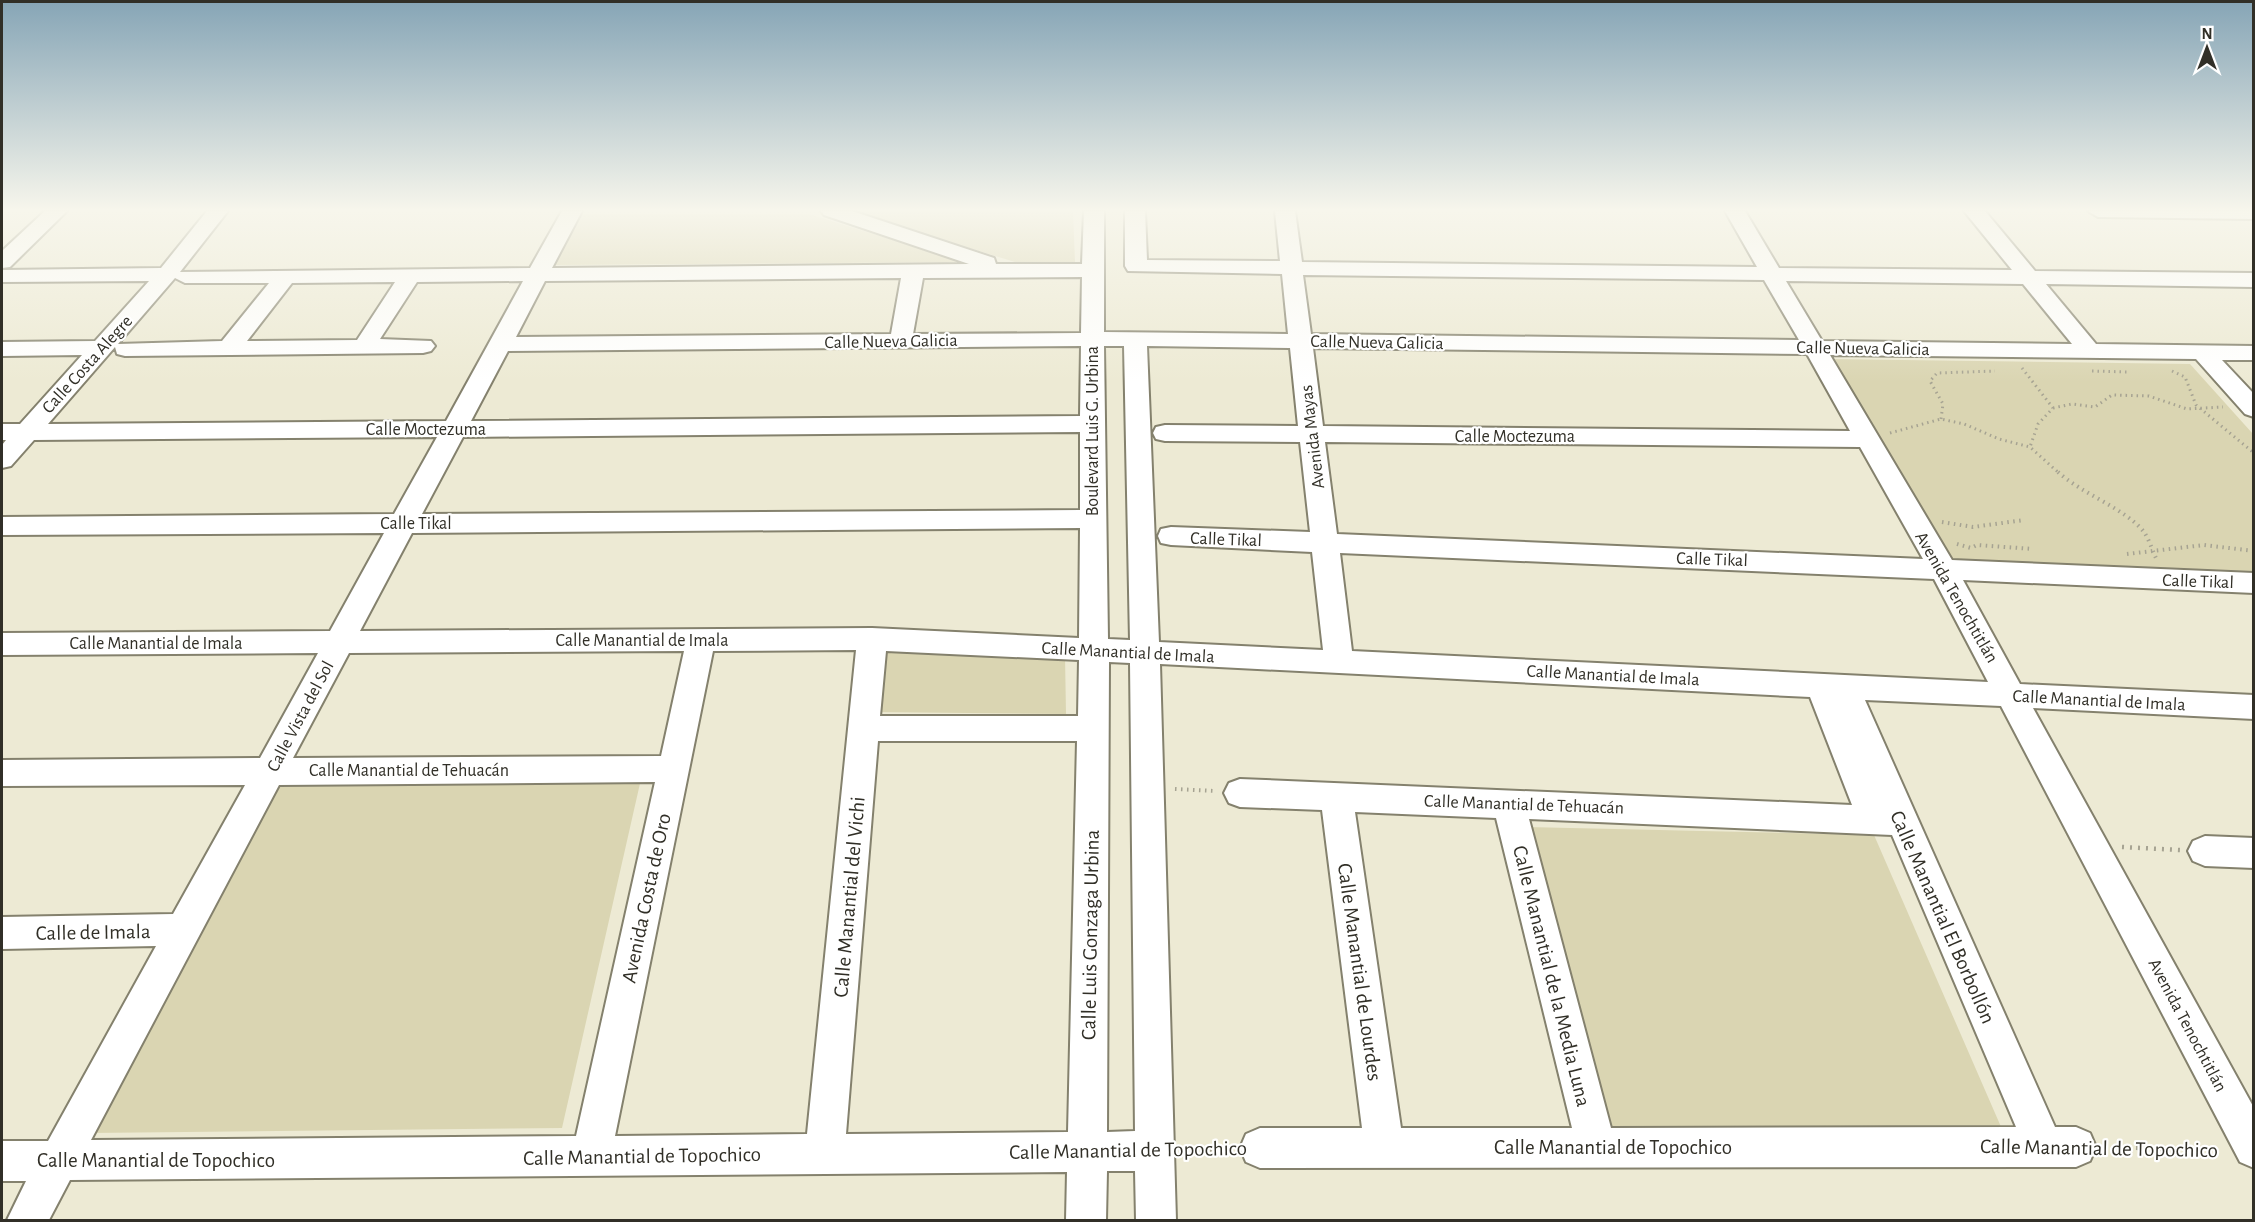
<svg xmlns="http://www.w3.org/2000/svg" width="2255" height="1222" viewBox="0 0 2255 1222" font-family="'Alegreya Sans',sans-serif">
<rect width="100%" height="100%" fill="#edead4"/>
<path fill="#dad5b2" d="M848,211H1073L1075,262H1015Z
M576,214H809L964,262L550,265Z
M1826,359L2190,364L2253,434V573L1943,562Z
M874,649L1065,656L1066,714L870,712Z
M641,779L562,1128L89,1133L275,784Z
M1526,827L1874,835L2005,1136L1591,1126Z"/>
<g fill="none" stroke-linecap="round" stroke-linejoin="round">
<defs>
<path id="minor" d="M45,211H67L10,267L2,268V251Z
M207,211H228L180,272L530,268L562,211H582L552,268L969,264L824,215L821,211H852L994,258L996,264H1082L1084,211H1104V332L1288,334L1282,274L1128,271L1125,266V211H1145L1147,260L1280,261L1275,211H1295L1302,262L1757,267L1725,211H1745L1779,268L2012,270L1964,211H1985L2035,271L2254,273V287L2046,284L2096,344L2254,346V360H2222L2254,394V417L2245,414L2196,359L1830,355L1952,560L2254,573V593L1963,580L2020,684L2254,695V719L2033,708L2254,1108V1168L2240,1162L2001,706L1865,700L2055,1127H2076L2090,1133L2096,1147L2090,1161L2076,1167L1260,1168L1246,1162L1240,1148L1246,1134L1260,1128H1362L1322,810L1240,807L1229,803L1224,793L1229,783L1240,779L1852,805L1810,697L1160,664L1176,1220H1136L1135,1171H1107L1106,1220H1066L1067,1172L70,1180L49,1220H7L26,1181H2V1141H48L156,946L2,949V917L173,914L245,785L2,786V760L260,758L318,653L2,655V633L330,631L384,533L2,535V517L394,514L437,437L34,440L11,466L2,468V445L6,440H2V424H20L82,355L2,356V342L95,341L149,281L2,282V270L161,268ZM1303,275L1764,280L1799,340L1311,334ZM1082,277L1081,333L913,334L923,278ZM175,278L185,283H269L222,341L118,344ZM901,278L891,334L516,337L545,281ZM523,281L446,421L48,424L115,347L117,354L125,356L423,353L431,351L435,346L431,341L380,339L417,282ZM1786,281L2023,284L2072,344L1822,341ZM395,282L357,340L247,341L292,283ZM1081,346L1080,416L471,421L508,351ZM1104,346H1124L1130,640L1108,639ZM1147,346L1290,348L1298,426L1165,425L1156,427L1153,433L1156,439L1165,441L1300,442L1310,532L1171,527L1161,529L1158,536L1161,543L1171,545L1312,552L1323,650L1159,642ZM1313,348L1807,354L1850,431L1323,426ZM1080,432V510L422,514L463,437ZM1325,442L1860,447L1923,559L1337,534ZM1080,528L1079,638L872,628L360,631L412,533ZM1340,553L1934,579L1988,682L1352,651ZM856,650L807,1134L615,1136L713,651ZM684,651L661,756L293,758L349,653ZM886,651L1079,660L1078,716H880ZM1109,662L1130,663L1135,1131L1107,1132ZM878,741H1077L1068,1132L846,1134ZM655,782L576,1136L91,1140L279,785ZM1355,812L1496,818L1572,1128H1401ZM1529,819L1892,835L2016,1127L1611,1128Z
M2088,211H2254V219L2098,217Z
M2205,836L2254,838V868L2205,866L2193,861L2188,851L2193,841Z"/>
</defs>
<use href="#minor" stroke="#84816d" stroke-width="4"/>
<path stroke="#a6a392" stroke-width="3" stroke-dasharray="1.5 4" stroke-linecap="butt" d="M2022,368L2053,408L2038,424L2030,447L2060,474
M2092,371L2129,372
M2172,371L2185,377L2196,405L2254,453
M2053,408L2072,404L2095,407L2112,395L2149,396L2187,409L2223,407
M1941,419L1943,404L1930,381L1937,373L1995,371
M1890,433L1941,419L1964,424L1999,439L2030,447"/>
<path stroke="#a6a392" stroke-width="4" stroke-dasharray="1.5 4.5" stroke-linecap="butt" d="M2058,472C2082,494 2126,509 2144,532C2149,539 2152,550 2156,558
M1942,522L1973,527L2024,520
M1957,544L1971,548L1977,545L2033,549
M2127,554L2204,545L2254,551
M1175,789L1215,791"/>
<path stroke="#a6a392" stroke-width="4.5" stroke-dasharray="2 6" stroke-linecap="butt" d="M2122,847L2180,850
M2104,1147L2220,1150
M1186,1150L1232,1149"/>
<use href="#minor" fill="#fff" fill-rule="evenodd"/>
</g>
<linearGradient id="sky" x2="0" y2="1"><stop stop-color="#86a5b6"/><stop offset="0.55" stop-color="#f7f6ec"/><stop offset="1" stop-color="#f7f6ec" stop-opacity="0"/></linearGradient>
<rect width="2255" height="382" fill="url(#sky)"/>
<g text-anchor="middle" stroke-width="4.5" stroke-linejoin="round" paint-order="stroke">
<g font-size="18" fill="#312f27" stroke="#fff">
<text transform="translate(891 341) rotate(-1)" y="6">Calle Nueva Galicia</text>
<text transform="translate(1377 342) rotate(1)" y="6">Calle Nueva Galicia</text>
<text transform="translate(1863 348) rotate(1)" y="6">Calle Nueva Galicia</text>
<text transform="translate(87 364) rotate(-48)" y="6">Calle Costa Alegre</text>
<text x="426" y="435">Calle Moctezuma</text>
<text transform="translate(1092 431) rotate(-90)" y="6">Boulevard Luis G. Urbina</text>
<text x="1515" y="442">Calle Moctezuma</text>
<text transform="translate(1312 437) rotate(-97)" y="6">Avenida Mayas</text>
<text x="416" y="529">Calle Tikal</text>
<text transform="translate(1226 539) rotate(2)" y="6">Calle Tikal</text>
<text transform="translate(1712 559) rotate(2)" y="6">Calle Tikal</text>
<text transform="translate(2198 581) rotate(2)" y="6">Calle Tikal</text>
<text transform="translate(1957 597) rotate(60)" y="6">Avenida Tenochtitlán</text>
<text x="642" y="646">Calle Manantial de Imala</text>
<text x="156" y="649">Calle Manantial de Imala</text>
<text transform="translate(1128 652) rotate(3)" y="6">Calle Manantial de Imala</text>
<text transform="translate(1613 675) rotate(3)" y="6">Calle Manantial de Imala</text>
<text transform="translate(2099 700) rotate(3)" y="6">Calle Manantial de Imala</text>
<text transform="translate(300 716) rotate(-62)" y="6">Calle Vista del Sol</text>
<text x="409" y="776">Calle Manantial de Tehuacán</text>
<text transform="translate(1524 804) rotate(2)" y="6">Calle Manantial de Tehuacán</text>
<text transform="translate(2188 1025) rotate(62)" y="6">Avenida Tenochtitlán</text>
</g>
<g font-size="21" fill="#312f27" stroke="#fff">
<text transform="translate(849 897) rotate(-85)" y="7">Calle Manantial del Vichi</text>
<text transform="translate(646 898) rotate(-78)" y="7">Avenida Costa de Oro</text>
<text transform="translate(1943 917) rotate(66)" y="7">Calle Manantial El Borbollón</text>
<text transform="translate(93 932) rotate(-1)" y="7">Calle de Imala</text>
<text transform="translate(1090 935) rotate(-89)" y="7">Calle Luis Gonzaga Urbina</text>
<text transform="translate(1360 972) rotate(82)" y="7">Calle Manantial de Lourdes</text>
<text transform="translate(1552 976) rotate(76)" y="7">Calle Manantial de la Media Luna</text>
<text x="1613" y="1154">Calle Manantial de Topochico</text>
<text transform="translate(2099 1148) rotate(1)" y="7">Calle Manantial de Topochico</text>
<text transform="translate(1128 1150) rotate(-1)" y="7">Calle Manantial de Topochico</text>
<text transform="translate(642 1156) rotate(-1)" y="7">Calle Manantial de Topochico</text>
<text x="156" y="1167">Calle Manantial de Topochico</text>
</g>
</g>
<rect width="2255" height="1222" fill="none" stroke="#312f27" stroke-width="6"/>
<g transform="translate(2207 48)" stroke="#ffffff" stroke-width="4.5" paint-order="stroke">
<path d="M0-4.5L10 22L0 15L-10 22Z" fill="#312f27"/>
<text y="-9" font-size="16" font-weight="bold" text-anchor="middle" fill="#312f27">N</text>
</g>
</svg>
